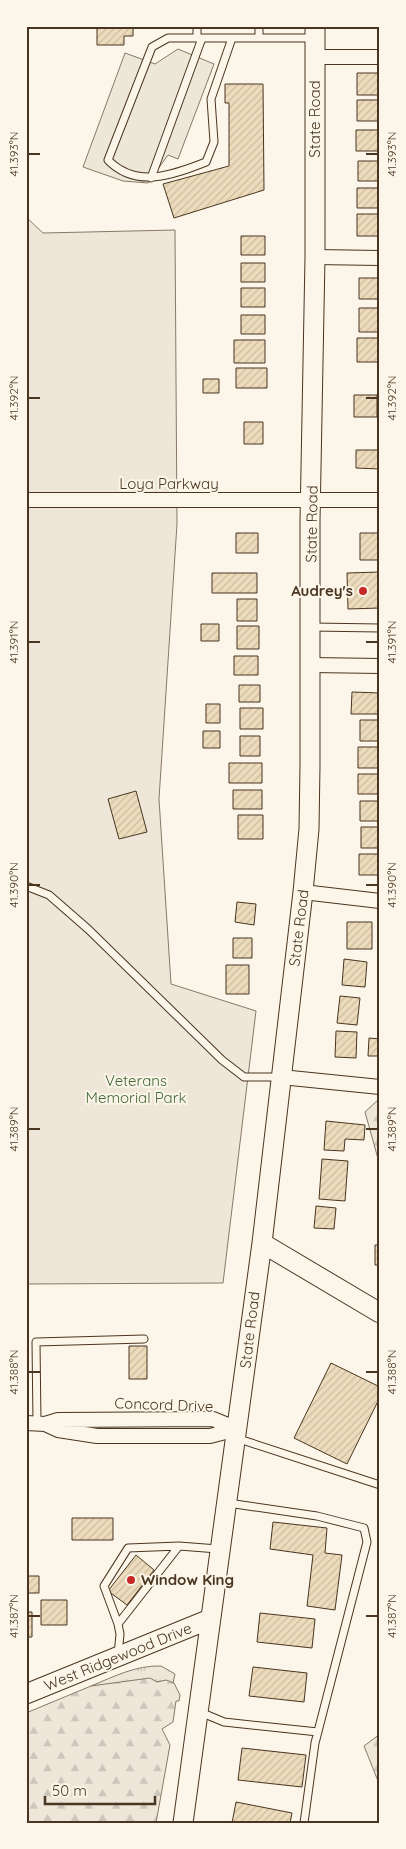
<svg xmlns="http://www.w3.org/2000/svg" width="406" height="1849" viewBox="0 0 406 1849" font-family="Quicksand,sans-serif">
<defs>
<pattern id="grass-tufts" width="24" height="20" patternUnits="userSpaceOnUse" patternTransform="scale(1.25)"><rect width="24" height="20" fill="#ede6d9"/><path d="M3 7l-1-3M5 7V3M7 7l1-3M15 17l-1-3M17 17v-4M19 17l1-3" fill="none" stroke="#cdc6ba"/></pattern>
<pattern id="forest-firs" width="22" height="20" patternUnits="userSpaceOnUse" patternTransform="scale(1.25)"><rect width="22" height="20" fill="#ede6d9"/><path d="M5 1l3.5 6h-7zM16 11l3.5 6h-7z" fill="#cdc6ba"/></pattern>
<pattern id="building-hatch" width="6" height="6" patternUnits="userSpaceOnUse" patternTransform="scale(1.25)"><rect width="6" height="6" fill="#ecdcbc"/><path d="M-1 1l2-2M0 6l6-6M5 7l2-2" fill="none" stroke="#ccbda1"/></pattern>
</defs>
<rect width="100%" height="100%" fill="#fbf6e9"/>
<path fill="url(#grass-tufts)" stroke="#887966" d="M161,1666L175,1674L173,1683L166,1681L91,1686C113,1677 136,1665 161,1666Z"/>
<path fill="url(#forest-firs)" stroke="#887966" d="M380,1098V1166L365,1112Z
M150,1678L157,1682L166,1680L174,1683L180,1695L179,1701H176L173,1722L162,1729L170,1745L156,1823H26V1713L91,1686Z
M380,1734V1786L364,1746Z"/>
<path fill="#ede6d9" stroke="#887966" d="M26,217L43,233L175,230L177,524L159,799L171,984L256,1011L223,1283L26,1284Z"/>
<path fill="#ede7d9" stroke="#887966" d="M178,49L214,64L178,159L168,155L148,183L123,181L83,167L125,53L155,64Z"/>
<path fill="url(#building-hatch)" stroke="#4a3520" d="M97,26H149V27H133V36H124V45H97Z
M357,73H380V95H357Z
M225,84H263L264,190L174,218L163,184L229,166V103H225Z
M357,100H380V121H357Z
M356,130H380V151H356Z
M358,161H379V181H358Z
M357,188H380V208H357Z
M357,214H380V236H357Z
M241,236H265V255H241Z
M241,263H265V282H241Z
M359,278H380V299H359Z
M241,288H265V307H241Z
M359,308H380V332H359Z
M241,315H265V334H241Z
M357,338H380V362H357Z
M234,340H265V363H234Z
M236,368H267V388H236Z
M203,379H219V393H203Z
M354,395H377V417H354Z
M244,422H263V444H244Z
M356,450H380V469L356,468Z
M236,533H258V553H236Z
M360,533H380V560H360Z
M380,572V608L348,609L347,573Z
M212,573H257V593H212Z
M237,599H257V621H237Z
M201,624H219V641H201Z
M237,626H259V649H237Z
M234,656H258V675H234Z
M239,685H260V702H239Z
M352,692L380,693V714H351Z
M206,704H220V723H206Z
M240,708H263V729H240Z
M360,720H380V741H360Z
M203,731H220V748H203Z
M240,736H260V756H240Z
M358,747H380V768H358Z
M229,763H262V783H229Z
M358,774H380V794H358Z
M233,790H262V809H233Z
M136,791L147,832L119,839L108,799Z
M360,801H380V821H360Z
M238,815H263V839H238Z
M361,827H380V848H361Z
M359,854H380V875H359Z
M237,902L256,904L254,925L235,922Z
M347,922H372V949H347Z
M233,938H252V958H233Z
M344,959L367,962L365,987L342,985Z
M226,965H249V994H226Z
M340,996L360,998L357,1025L337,1023Z
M336,1031L357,1032L356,1058L335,1057Z
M369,1038L380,1039V1056H368Z
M326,1121L365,1125L364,1140L345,1139L344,1151L324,1150Z
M322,1159L348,1161L345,1201L319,1199Z
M316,1206L336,1208L334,1229L314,1228Z
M375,1245H380V1265H375Z
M129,1346H147V1379H129Z
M331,1363L380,1387V1397L347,1464L294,1438Z
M72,1518H113V1540H72Z
M273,1522L327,1528L325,1553L342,1555L335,1610L307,1606L313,1555L270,1549Z
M136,1555L154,1570L127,1605L108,1591Z
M26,1576H39V1593H26Z
M41,1600H67V1625H41Z
M26,1612H32V1637H26Z
M260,1613L315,1619L312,1648L257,1642Z
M253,1667L307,1673L304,1702L249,1696Z
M242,1748L306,1755L302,1787L238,1780Z
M236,1802L292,1813L290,1823H232Z"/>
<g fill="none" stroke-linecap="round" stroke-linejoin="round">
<defs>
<path id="lane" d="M197,26V38
M232,38L211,99L214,142L206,162C173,175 136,189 108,160L152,47L168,38H315
M259,38V26
M151,178L202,38
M311,627L380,628
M26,886L49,895L88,929L222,1060L244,1077H281
M37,1423L36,1342L144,1339
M236,1438L380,1485
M228,1503L317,1516L364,1528L367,1542L315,1743L304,1823
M118,1624L104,1586L128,1548L179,1546
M118,1655L120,1634L118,1624L179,1546L218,1549
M200,1712L224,1722L318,1732"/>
<path id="street" d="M315,57H380
M315,257L380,258
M26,500H380
M311,665L380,666
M303,892L380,901
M281,1077L380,1087
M26,1423L45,1424L58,1430L97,1436H210L237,1429
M45,1424L58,1420L213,1419L237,1429"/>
<path id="secondary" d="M262,1243L380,1313
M26,1694L210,1619
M183,1823L262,1243L303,892L309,829L310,765V521L315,257V26"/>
</defs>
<use href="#lane" stroke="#4a3520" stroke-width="9"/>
<use href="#street" stroke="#4a3520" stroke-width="16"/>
<use href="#secondary" stroke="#4a3520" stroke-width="21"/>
<use href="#lane" stroke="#fbf6e9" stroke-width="7"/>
<use href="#street" stroke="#fbf6e9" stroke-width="14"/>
<use href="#secondary" stroke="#fbf6e9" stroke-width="19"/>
</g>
<path fill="none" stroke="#4a3520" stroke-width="2" d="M28,154H40M366,154H378M28,398H40M366,398H378M28,642H40M366,642H378M28,885H40M366,885H378M28,1129H40M366,1129H378M28,1372H40M366,1372H378M28,1616H40M366,1616H378"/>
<g fill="#c62828" stroke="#fbf6e9" stroke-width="2">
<circle cx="363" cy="591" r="5"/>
<circle cx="131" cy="1580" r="5"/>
</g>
<g text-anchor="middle" stroke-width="4" stroke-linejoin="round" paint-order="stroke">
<g font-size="15" fill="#4a3520" stroke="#fbf6e9">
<text transform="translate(315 119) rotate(-90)" y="5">State Road</text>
<text x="169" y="489">Loya Parkway</text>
<text transform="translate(312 524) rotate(-89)" y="5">State Road</text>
<text transform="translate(299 928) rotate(-83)" y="5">State Road</text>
<text transform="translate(250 1330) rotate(-83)" y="5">State Road</text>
<text transform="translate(164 1405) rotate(2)" y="5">Concord Drive</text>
<text transform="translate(118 1657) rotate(-22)" y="5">West Ridgewood Drive</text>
</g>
<g font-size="15" font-weight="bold" fill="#4a3520" stroke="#fbf6e9" text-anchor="end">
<text x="353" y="596">Audrey's</text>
<text x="141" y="1585" text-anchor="start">Window King</text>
</g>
<g font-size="15" fill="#436837" stroke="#fbf6e9">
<text x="136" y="1086">Veterans<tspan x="136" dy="17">Memorial Park</tspan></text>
</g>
</g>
<rect width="406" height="1849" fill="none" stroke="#fbf6e9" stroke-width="55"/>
<path d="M45 1796v8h110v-8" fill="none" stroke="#4a3520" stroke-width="2.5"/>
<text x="52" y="1796" font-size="15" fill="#4a3520" stroke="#fbf6e9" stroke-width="4" paint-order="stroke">50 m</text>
<rect x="28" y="28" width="350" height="1794" fill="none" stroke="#4a3520" stroke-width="2"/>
<g font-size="12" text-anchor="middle" fill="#4a3520">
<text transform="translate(14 154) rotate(-90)" y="4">41.393°N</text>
<text transform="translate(392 154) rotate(-90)" y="4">41.393°N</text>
<text transform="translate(14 398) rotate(-90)" y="4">41.392°N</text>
<text transform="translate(392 398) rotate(-90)" y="4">41.392°N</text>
<text transform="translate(14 642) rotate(-90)" y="4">41.391°N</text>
<text transform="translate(392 642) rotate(-90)" y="4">41.391°N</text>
<text transform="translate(14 885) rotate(-90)" y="4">41.390°N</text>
<text transform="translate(392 885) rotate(-90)" y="4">41.390°N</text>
<text transform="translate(14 1129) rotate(-90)" y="4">41.389°N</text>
<text transform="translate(392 1129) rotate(-90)" y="4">41.389°N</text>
<text transform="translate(14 1372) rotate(-90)" y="4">41.388°N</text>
<text transform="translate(392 1372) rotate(-90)" y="4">41.388°N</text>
<text transform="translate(14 1616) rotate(-90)" y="4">41.387°N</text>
<text transform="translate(392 1616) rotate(-90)" y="4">41.387°N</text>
</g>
</svg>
